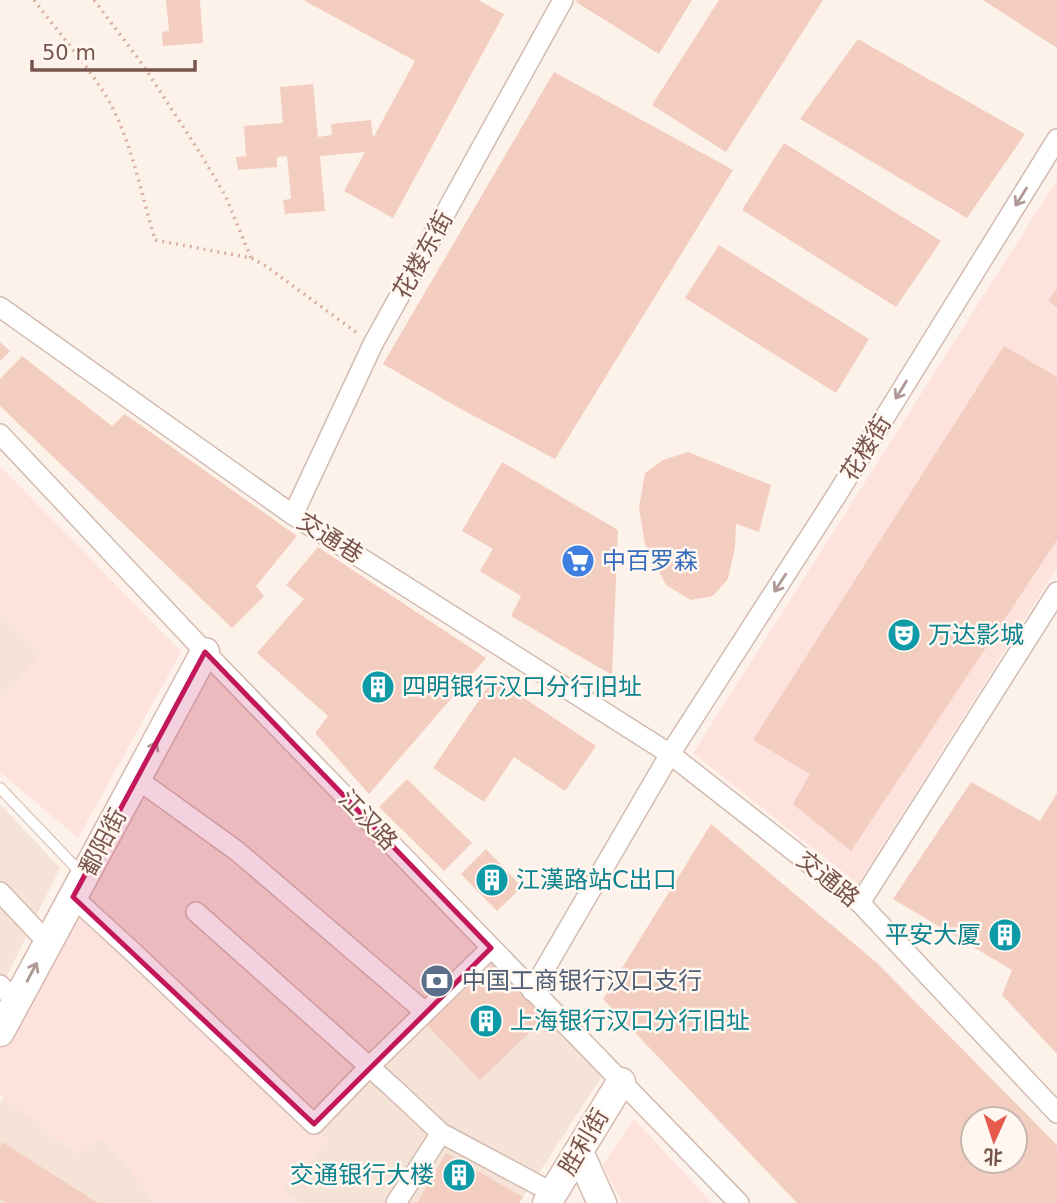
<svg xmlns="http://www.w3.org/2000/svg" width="1057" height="1203" viewBox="0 0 1057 1203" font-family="'DejaVu Sans','Noto Sans SC',sans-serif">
<rect width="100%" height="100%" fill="#fdf2e9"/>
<path fill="#f5e3d7" d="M0,611L42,654L0,699Z
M207,662L603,1075L523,1197L446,1154L417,1203H299L282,1190L328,1141L81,913Z
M0,804L60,868L5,980L0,976Z
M4,1097L77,1154L101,1139L127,1166L156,1203H0V1104Z"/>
<path fill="#fde2dd" d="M1057,180V568L858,884L693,753Z
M0,466L181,652L78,838L0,772V699L41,654L0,611Z
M81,913L328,1141L282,1190L299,1203H156L127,1166L101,1139L77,1154L0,1094V1049Z
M634,1119L712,1203H622L603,1165Z"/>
<path fill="#f3cdc0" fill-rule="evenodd" d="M166,0H200L203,43L163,46L162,32L169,31Z
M303,0H478L504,14L393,218L344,191L365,152L320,156L325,211L285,214L283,200L291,199L287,156L277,157V167L238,170L236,157L246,156L244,126L283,123L280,87L313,84L318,137L332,135L331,124L371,120L373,138L415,61Z
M577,0H692L659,54L576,2Z
M719,0H823L726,152L652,105Z
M983,0H1057V48Z
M858,39L1025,134L967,218L800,119Z
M554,72L733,170L555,459L457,407L383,364Z
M784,143L941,241L896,307L742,210Z
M719,245L869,339L836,393L685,298Z
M1057,288V307L1048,301Z
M0,342L10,351L0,361Z
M1004,346L1057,377V540L851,851L793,804L810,774L753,740Z
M22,356L112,426L125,414L297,536L256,586L264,596L232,628L0,406V379Z
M688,452L771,485L759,532L736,524L735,547L728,579L713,596L691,600L666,585L645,544L639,508L645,473L663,460Z
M502,462L618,530L612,675L511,616L521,596L480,571L493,549L462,531Z
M318,547L486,658L369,794L315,733L328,716L257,653L304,599L286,585Z
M494,678L596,746L565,791L514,757L484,802L433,768Z
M407,779L472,843L444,871L379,807Z
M971,782L1040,821L1057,793V1054L1002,995L1012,970L893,899Z
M711,824L876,962L1057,1145V1203H797L603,999ZM973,1119H1015V1161H973Z
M486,849L522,887L497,911L461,874Z
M493,962L546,1017L480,1080L427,1025Z
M2,1142L98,1203H7L0,1199V1146Z
M446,1153L523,1197L519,1203H417Z"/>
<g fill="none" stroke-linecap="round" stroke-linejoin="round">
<defs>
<path id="lane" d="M0,788L82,874"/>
<path id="street" d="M0,307L293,515L670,754L860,903L1057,1113
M0,434L205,652L739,1203
M293,515L373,344L563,0
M137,779L237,851L425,1012
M0,892L48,943
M73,897L134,953L314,1124L369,1067L491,948
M860,903L1057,592
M196,912L392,1087L441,1133L553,1193
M0,985L16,1002
M532,991L670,754L836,496L1057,139
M396,1203L441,1133"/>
<path id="secondary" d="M0,1032L205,652
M579,1152L602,1203
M547,1203L621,1082"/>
</defs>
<use href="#lane" stroke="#d2bbb0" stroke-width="12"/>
<use href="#street" stroke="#d2bbb0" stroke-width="22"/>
<use href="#secondary" stroke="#d5baae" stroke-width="31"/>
<path stroke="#d8b0a2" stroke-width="3.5" stroke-dasharray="2 5" stroke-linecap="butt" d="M34,0C58,32 85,62 106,96C131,138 141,193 155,240L251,258L266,266L357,333
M94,0L143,65L202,156L226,197L251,258"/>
<use href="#lane" stroke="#fff" stroke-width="10"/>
<use href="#street" stroke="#fff" stroke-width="19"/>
<use href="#secondary" stroke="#fff" stroke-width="28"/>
</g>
<defs><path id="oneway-shaft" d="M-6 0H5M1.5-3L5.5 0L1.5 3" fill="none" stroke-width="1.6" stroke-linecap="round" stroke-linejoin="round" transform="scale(1.75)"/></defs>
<g stroke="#ae9994">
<use href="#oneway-shaft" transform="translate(1021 197) rotate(122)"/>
<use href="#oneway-shaft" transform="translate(901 390) rotate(122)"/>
<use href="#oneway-shaft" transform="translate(780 583) rotate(123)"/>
<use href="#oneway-shaft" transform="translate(152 751) rotate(-62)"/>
<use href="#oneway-shaft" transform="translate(32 972) rotate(-62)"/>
</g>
<path fill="#c2185b" fill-opacity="0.2" stroke="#c2185b" stroke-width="5" stroke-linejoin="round" d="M205,652L491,948L314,1124L73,897Z"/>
<defs>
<symbol id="supermarket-disc" viewBox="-11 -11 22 22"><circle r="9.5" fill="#3f7fe0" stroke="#fff7f0"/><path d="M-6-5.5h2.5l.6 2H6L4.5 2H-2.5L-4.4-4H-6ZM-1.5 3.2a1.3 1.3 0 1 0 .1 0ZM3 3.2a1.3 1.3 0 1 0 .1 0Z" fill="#fff"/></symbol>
<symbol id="theatre-disc" viewBox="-11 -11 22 22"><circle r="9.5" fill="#0f9aa8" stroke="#fff7f0"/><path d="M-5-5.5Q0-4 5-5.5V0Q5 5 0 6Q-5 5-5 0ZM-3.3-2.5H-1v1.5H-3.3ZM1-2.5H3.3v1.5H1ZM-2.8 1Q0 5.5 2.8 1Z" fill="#fff"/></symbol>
<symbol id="building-disc" viewBox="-11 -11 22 22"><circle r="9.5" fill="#0f9aa8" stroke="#fff7f0"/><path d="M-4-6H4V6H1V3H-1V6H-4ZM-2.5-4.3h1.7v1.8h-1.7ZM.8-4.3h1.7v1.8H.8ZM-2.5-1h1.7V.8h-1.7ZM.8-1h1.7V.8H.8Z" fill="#fff"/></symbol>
<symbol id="bank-disc" viewBox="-11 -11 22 22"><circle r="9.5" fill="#5c6f8a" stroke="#fff7f0"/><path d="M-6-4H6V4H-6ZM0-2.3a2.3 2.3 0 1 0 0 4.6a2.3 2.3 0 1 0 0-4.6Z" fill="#fff"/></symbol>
</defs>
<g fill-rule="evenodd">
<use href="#supermarket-disc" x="559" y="542" width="38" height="38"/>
<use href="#theatre-disc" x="885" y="616" width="38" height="38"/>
<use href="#building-disc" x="359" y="668" width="38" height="38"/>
<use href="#building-disc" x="473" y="861" width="38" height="38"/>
<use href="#building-disc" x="986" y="916" width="38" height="38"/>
<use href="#bank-disc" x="418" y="962" width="38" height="38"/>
<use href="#building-disc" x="467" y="1002" width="38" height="38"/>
<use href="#building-disc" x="440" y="1156" width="38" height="38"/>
</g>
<g text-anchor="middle" stroke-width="5" stroke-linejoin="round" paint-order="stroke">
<g font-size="24" fill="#78554c" stroke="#fff7f0">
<text transform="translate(423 255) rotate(-61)" y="8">花楼东街</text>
<text transform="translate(866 448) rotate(-58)" y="8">花楼街</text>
<text transform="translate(330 538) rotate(32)" y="8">交通巷</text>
<text transform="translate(368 820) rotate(46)" y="8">江汉路</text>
<text transform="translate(103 842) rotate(-62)" y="8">鄱阳街</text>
<text transform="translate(828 879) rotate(39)" y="8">交通路</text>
<text transform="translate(584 1142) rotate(-59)" y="8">胜利街</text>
</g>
<g font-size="24" fill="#366cbe" stroke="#fff7f0" text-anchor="start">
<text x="602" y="569">中百罗森</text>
</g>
<g font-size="24" fill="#0d838f" stroke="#fff7f0" text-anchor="start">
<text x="928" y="643">万达影城</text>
<text x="402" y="695">四明银行汉口分行旧址</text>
<text x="516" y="888">江漢路站C出口</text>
<text x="981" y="943" text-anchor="end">平安大厦</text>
<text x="510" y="1029">上海银行汉口分行旧址</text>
<text x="434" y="1183" text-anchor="end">交通银行大楼</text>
</g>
<g font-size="24" fill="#4e5e75" stroke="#fff7f0" text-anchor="start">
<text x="462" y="989">中国工商银行汉口支行</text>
</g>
</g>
<g transform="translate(994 1140) rotate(183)"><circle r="33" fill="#fff7f0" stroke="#c9b6ae" stroke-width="2"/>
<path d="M0-5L12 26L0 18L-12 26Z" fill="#e7594d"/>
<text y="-10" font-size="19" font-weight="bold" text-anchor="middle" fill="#78554c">北</text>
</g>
<path d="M32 60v10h163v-10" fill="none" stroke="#78554c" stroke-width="3.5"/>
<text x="42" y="60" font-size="21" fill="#78554c" stroke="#fff7f0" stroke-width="5" paint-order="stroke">50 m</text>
</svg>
